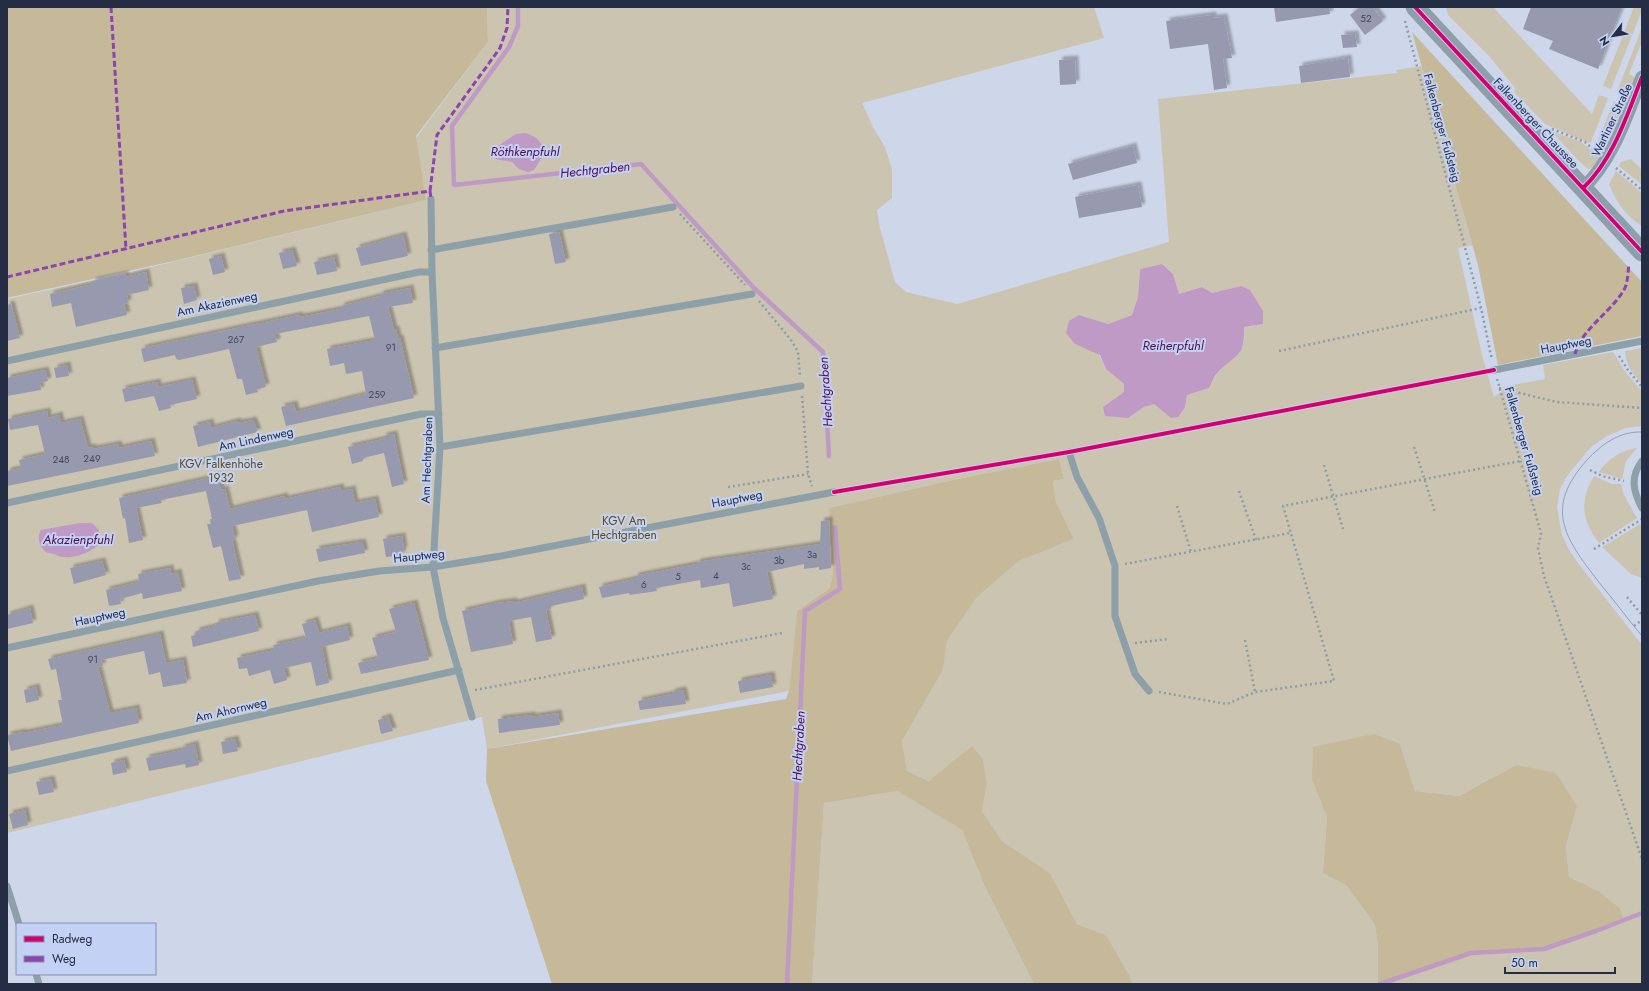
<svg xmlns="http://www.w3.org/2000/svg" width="1649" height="991" viewBox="0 0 1649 991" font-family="Jost,sans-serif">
<defs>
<filter id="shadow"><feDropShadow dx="3.5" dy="-3.5" stdDeviation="1" flood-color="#0004"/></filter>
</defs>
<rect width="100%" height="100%" fill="#ced6e9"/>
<path fill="#cbc4b1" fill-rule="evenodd" d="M487,7H1094L1104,38L862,103L874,129L885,147L892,170V198L877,210L880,228L895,282L906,292L957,304L1169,242L1158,99L1397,73L1396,70L1422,66L1472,245L1458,248L1482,355L1494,397L1503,390V387L1545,379L1543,365L1613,352L1626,373L1642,391V426L1625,428L1607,436L1591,447L1567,476L1560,489L1557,507L1562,535L1568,548L1578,563L1642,645V984H1380L1471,953L1544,949L1596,931L1624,919L1620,908L1598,891L1569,877L1566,846L1577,806L1516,765L1459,796L1415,791L1400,744L1312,778L1327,816L1323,873L1347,886L1375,925L1378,946V984H1133L1128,973L1106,935L1077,924L1050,873L1002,841L982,811L987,783L983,759L972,747L930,781L907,771L902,741L943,670L947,641L977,597L1019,561L1074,539L1056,502L1053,481L1064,479L1059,459L962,478L829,508L833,574L830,588L797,611L789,691L487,749L482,717L7,833V299L127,273L426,200L416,138L488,42ZM1162,264L1173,274L1179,294L1202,287L1212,293L1241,286L1255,326L1244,327C1246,356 1236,353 1219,371C1215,375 1212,383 1209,388L1187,395L1185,407L1171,418L1154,403L1144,407L1128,418L1103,407L1124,392V384L1106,369L1079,315L1108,324L1132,315L1138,297L1140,269Z
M1446,7H1493L1592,114L1599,95L1608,98L1591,142L1589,143L1545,124L1514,92L1515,88L1490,57L1448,15Z
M1634,7H1642V10L1611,89L1603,86Z
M1642,27V41L1629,74L1637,78L1629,94L1617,92Z
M1614,101L1623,107L1601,153L1596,145Z
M1551,131L1581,142L1599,157L1595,166L1588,169L1579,161Z
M1631,159L1642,170V185L1619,166L1621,162Z
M1616,171L1642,193V226C1627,218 1615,200 1609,184Z
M1642,348V384C1632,373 1626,365 1625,351Z
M1637,448L1626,461L1622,479L1599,472C1608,459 1621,450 1637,448Z
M1594,476L1612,484H1621L1624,495L1637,518L1599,543C1582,521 1579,500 1594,476Z
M1640,524L1642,528V578L1631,574L1602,547Z
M897,791L962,830L985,887L1034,984H812L824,803Z"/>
<path fill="#c5b99a" d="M7,7H487L488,42L416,136L426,200L178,260L7,298Z
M1412,32L1642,282V336L1498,365L1478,265Z
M1059,459L1064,479L1053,481L1056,502L1074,539L1019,561L977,597L947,641L943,670L902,741L907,771L929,781L972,746L983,759L987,783L982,811L1002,841L1050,873L1077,924L1106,935L1128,973L1133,984H1034L985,887L962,830L897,791L824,803L812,984H552L486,781L487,749L786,699L789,691L797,611L830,588L833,574L829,508L962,478Z
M1374,734L1400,744L1415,791L1459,796L1516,765L1556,773L1577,806L1566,846L1569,877L1598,891L1620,908L1624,919L1596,931L1544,949L1471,953L1378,984V946L1375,925L1347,886L1323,873L1327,817L1312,779L1313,747Z"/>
<path fill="#bf9ac4" d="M526,133C536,137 542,141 545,152L534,170L528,172L519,169L512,162L496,159L494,152L496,147L516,134Z
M1162,264L1173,274L1179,294L1202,287L1212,293L1241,286L1250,290L1263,311V324L1244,327C1245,357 1237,353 1219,371C1214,375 1212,383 1209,388L1187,395L1185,407L1178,417L1171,418L1154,404L1144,407L1128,418L1105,416L1103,407L1124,392V384L1106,369L1100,355L1075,344L1066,333L1069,321L1079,315L1108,324L1132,315L1138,297L1140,269Z
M80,523H92L99,530V544C90,553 76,558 63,557C57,557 53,552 47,553C40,547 36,539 41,530Z"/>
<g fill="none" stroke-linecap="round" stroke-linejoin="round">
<path stroke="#bf9ac4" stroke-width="4.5" d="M518,7V26L509,47L452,126L454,185L641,164L754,288L823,352L829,456
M787,984L805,611L840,589L835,527
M1380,984L1471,953L1544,949L1596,931L1642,913"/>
</g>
<path fill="#9799ae" filter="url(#shadow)" d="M1274,7H1329L1330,14L1276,22Z
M1360,7H1373L1383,21L1365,35L1350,15Z
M1531,7H1622L1598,69L1549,49L1553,41L1523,29Z
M1213,15V18L1224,17L1232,58L1223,59L1227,88L1214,90L1208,44L1170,49L1166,21Z
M1355,34L1357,47L1343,48L1341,35Z
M1348,58L1350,77L1301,83L1299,66Z
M1075,59L1076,84L1060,85L1059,60Z
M1133,146L1137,163L1073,180L1068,164Z
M1138,185L1142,207L1079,218L1075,197Z
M559,232L566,262L555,264L549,234Z
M403,235L408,256L361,266L356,248Z
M292,250L297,266L283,269L279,253Z
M221,256L225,272L213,275L209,259Z
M334,257L337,271L317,275L314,262Z
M146,272L149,290L127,295L128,303L124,304L127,315L76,327L71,303L52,307L50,294L93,284L92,281L125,274L126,277Z
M194,286L197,300L184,304L181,288Z
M410,288L413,303L388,307L394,330L396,329L398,339L400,338L414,398L286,426L281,407L294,404L296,412L366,394L362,371L346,374L344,363L330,366L327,349L375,340L369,316L275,334L277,342L256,347L266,387L257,389L258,392L246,395L242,379H237L229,349L179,360L176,359L175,355L144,362L141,349L147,347L299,315L300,317L341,309V306L380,296V294Z
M11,304L20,338L7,341V305Z
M67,365L69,376L56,378L54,368Z
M45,370L48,381L40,383L41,390L7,396V378Z
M192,380L197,399L170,405L171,408L159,411L154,396L125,402L122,389L157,382L158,387Z
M47,411L48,418L59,415L61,423L80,419L88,448L92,447L93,449L118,444L119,448L151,441L155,456L7,486V471L21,468L19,460L45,454L38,425L10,430L8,419Z
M253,420L258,432L198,447L193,426L210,422L211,428L237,421L238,423Z
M394,434L404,484L392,487L384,453L363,458V461L352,464L348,447L384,439L383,436Z
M218,476L221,490L225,489L230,509L284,496L285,499L340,487L341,491L352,489L355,503L375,499L379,517L312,532L307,510L232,526L235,539L232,540L241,579L229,581L221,546L213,548L207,524H211L210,519H212L206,491L161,500L162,503L136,508L143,540L129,543L125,518L123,519L119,498Z
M829,520L831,568L819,570V567L804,569V564L767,572L773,599L733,607L729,583L701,588L700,580L656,588L657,591L630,595L629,593L602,598L599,587L635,579V576L697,564V562L820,544L821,521Z
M402,536L404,550L402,551V555L386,557L383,539Z
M362,542L365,553L319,562L316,549Z
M102,561L106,575L74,584L70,568Z
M170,568L171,574L178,572L182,591L143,599L142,593L120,599L121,604L109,606L106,590L139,582L138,574Z
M582,587L584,599L551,606V609L546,610L552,639L536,642L531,617L509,621L513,644L471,652L462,611L498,603L514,601V603Z
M414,603L429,660L361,674L358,663L378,658L372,638L396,632L389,609Z
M30,608L33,623L7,629V615Z
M255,615L259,631L193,647L191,636L196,635V631L216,626L215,623Z
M315,620L319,633L347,626L350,640L322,647L329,683L316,686L311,662L284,668L287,680L274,684L270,670L249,676L247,668L239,669L237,658L275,650L273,645L306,638L302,624Z
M160,634L166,663L183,660L187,683L163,687L160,672L149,675L144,651L101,660L103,666L98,667L110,713L136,708L139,723L11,751L7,735L23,732V733L63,725L58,700H62L56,669L51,670L48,659Z
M771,675L773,687L740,693L738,681Z
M36,687L39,700L26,703L24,690Z
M683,690L686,704L640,710L638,701L672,694V692Z
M558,713L560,725L499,733L498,719L532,715V717Z
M388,717L393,731L381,734L378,720Z
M235,739L238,751L223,754L221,742Z
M195,744L199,765L186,768L185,764L149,771L146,758L182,750L181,748Z
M124,760L127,772L113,775L111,763Z
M51,779L54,792L39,795L36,782Z
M25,810L28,825L13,829L9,814Z"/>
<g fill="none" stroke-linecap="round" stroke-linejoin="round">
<path stroke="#8e9ca6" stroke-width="2.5" stroke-dasharray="2 3" stroke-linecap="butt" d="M1405,21L1481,308L1492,360
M1552,129L1585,142L1595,151
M1616,168L1642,190
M680,214L745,285
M759,301L791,340L798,352L800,377
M1279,351L1481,308
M1619,356L1628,370L1642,387
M1497,379L1541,533L1538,548L1544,576L1642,859
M1499,388L1557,402L1642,408
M802,396L808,474L812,486
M1414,447L1435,512
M1324,465L1343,529
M1590,470L1602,476L1624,481
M728,487L808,474
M1239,491L1256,540
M1177,506L1191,552
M1594,549L1642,519
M1125,564L1290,533
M1627,597L1642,615
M1634,626L1642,620
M1245,640L1255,692
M1135,643L1169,639
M475,690L782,633
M1159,692L1227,704L1255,692L1334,681L1283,506L1520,461"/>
<path stroke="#8d9fa8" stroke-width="7" d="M431,199L432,272L440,447L433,567L443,618L472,717
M431,250L673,207
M435,348L752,294
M7,361L419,272H432
M1494,370L1642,341
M440,447L801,386
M1069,452L1077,477L1099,518L1115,566V616L1135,674L1149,691
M1642,461C1630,477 1633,491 1642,508
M7,503L421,414H439
M7,648L318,581L379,571L433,567L501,556L834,492
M7,771L459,670
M7,886L19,924
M36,974L39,984"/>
<path stroke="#8d9fa8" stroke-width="13" d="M1583,188C1613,160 1627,115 1642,77"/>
<path stroke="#8e9fa9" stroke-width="19" d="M1415,7L1642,252"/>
<path stroke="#95a2ad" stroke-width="1" d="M1642,432C1619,431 1601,445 1587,460C1544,508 1564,537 1598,581C1613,599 1627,618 1642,636"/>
<path stroke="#8e44ad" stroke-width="3" stroke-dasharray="6 3" stroke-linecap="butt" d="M111,7L126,250
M430,191L437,135L500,48L507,28L508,7
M7,277L284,211L430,191L431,199
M1575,354C1581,329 1612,312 1625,288C1628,281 1628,271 1629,264"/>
<defs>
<path id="cycleway" d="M1415,7L1642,252
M1583,188C1613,160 1627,115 1642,77
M834,492L1069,452L1494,370"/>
</defs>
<use href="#cycleway" stroke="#c3d1f4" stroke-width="6"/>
<use href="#cycleway" stroke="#d6006c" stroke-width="4"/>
</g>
<g text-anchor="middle" stroke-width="4" stroke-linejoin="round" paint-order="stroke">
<g font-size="10" fill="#42485e">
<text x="1366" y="22">52</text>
<text x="236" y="343">267</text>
<text x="391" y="351">91</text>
<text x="377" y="398">259</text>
<text x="92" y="462">249</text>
<text x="61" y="463">248</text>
<text x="812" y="558">3a</text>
<text x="779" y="564">3b</text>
<text x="746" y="570">3c</text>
<text x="716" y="579">4</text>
<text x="678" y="580">5</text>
<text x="644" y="588">6</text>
<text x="93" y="663">91</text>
</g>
<g font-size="12" fill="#252d44" stroke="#c3d1f4">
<text transform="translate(1612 120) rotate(-65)" y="4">Wartiner Straße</text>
<text transform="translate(1536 123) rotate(47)" y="4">Falkenberger Chaussee</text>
<text transform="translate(1442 128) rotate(75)" y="4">Falkenberger Fußsteig</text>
<text transform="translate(217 304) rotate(-12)" y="4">Am Akazienweg</text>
<text transform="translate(1566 345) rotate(-11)" y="4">Hauptweg</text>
<text transform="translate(256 439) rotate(-12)" y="4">Am Lindenweg</text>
<text transform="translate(1524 441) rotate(74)" y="4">Falkenberger Fußsteig</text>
<text transform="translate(427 460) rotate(-88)" y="4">Am Hechtgraben</text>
<text transform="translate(737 499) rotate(-11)" y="4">Hauptweg</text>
<text transform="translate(419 556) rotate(-6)" y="4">Hauptweg</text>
<text transform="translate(100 617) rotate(-12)" y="4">Hauptweg</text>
<text transform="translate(231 710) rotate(-13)" y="4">Am Ahornweg</text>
</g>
<g font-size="12" fill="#614d15" stroke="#c3d1f4">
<text x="221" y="468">KGV Falkenhöhe<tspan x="221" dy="14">1932</tspan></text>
<text x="624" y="525">KGV Am<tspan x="624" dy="14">Hechtgraben</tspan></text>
</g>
<g font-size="13" font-style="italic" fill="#520d51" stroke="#c3d1f4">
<text x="525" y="156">Röthkenpfuhl</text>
<text transform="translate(595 169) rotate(-6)" y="5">Hechtgraben</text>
<text x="1173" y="350">Reiherpfuhl</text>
<text transform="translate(825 392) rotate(-94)" y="5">Hechtgraben</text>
<text x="78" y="544">Akazienpfuhl</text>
<text transform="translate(798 746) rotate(-87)" y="5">Hechtgraben</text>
</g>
</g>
<rect width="1649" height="991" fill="none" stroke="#252d44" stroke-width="16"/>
<rect x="16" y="923" width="140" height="52" fill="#c3d1f4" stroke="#848fae"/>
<rect x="24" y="936" width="20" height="6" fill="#d6006c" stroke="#848fae"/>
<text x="52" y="943" font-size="12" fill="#252d44">Radweg</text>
<rect x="24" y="956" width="20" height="6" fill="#8e44ad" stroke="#848fae"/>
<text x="52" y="963" font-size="12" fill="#252d44">Weg</text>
<g transform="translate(1613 36) rotate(239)" stroke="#c3d1f4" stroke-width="3" paint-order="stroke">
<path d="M0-3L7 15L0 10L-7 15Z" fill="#252d44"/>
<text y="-6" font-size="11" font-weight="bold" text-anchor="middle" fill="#252d44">N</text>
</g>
<path d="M1505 967v6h110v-6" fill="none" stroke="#252d44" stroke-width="2"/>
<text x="1511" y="967" font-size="12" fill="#252d44" stroke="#c3d1f4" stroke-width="3" paint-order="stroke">50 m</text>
</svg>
